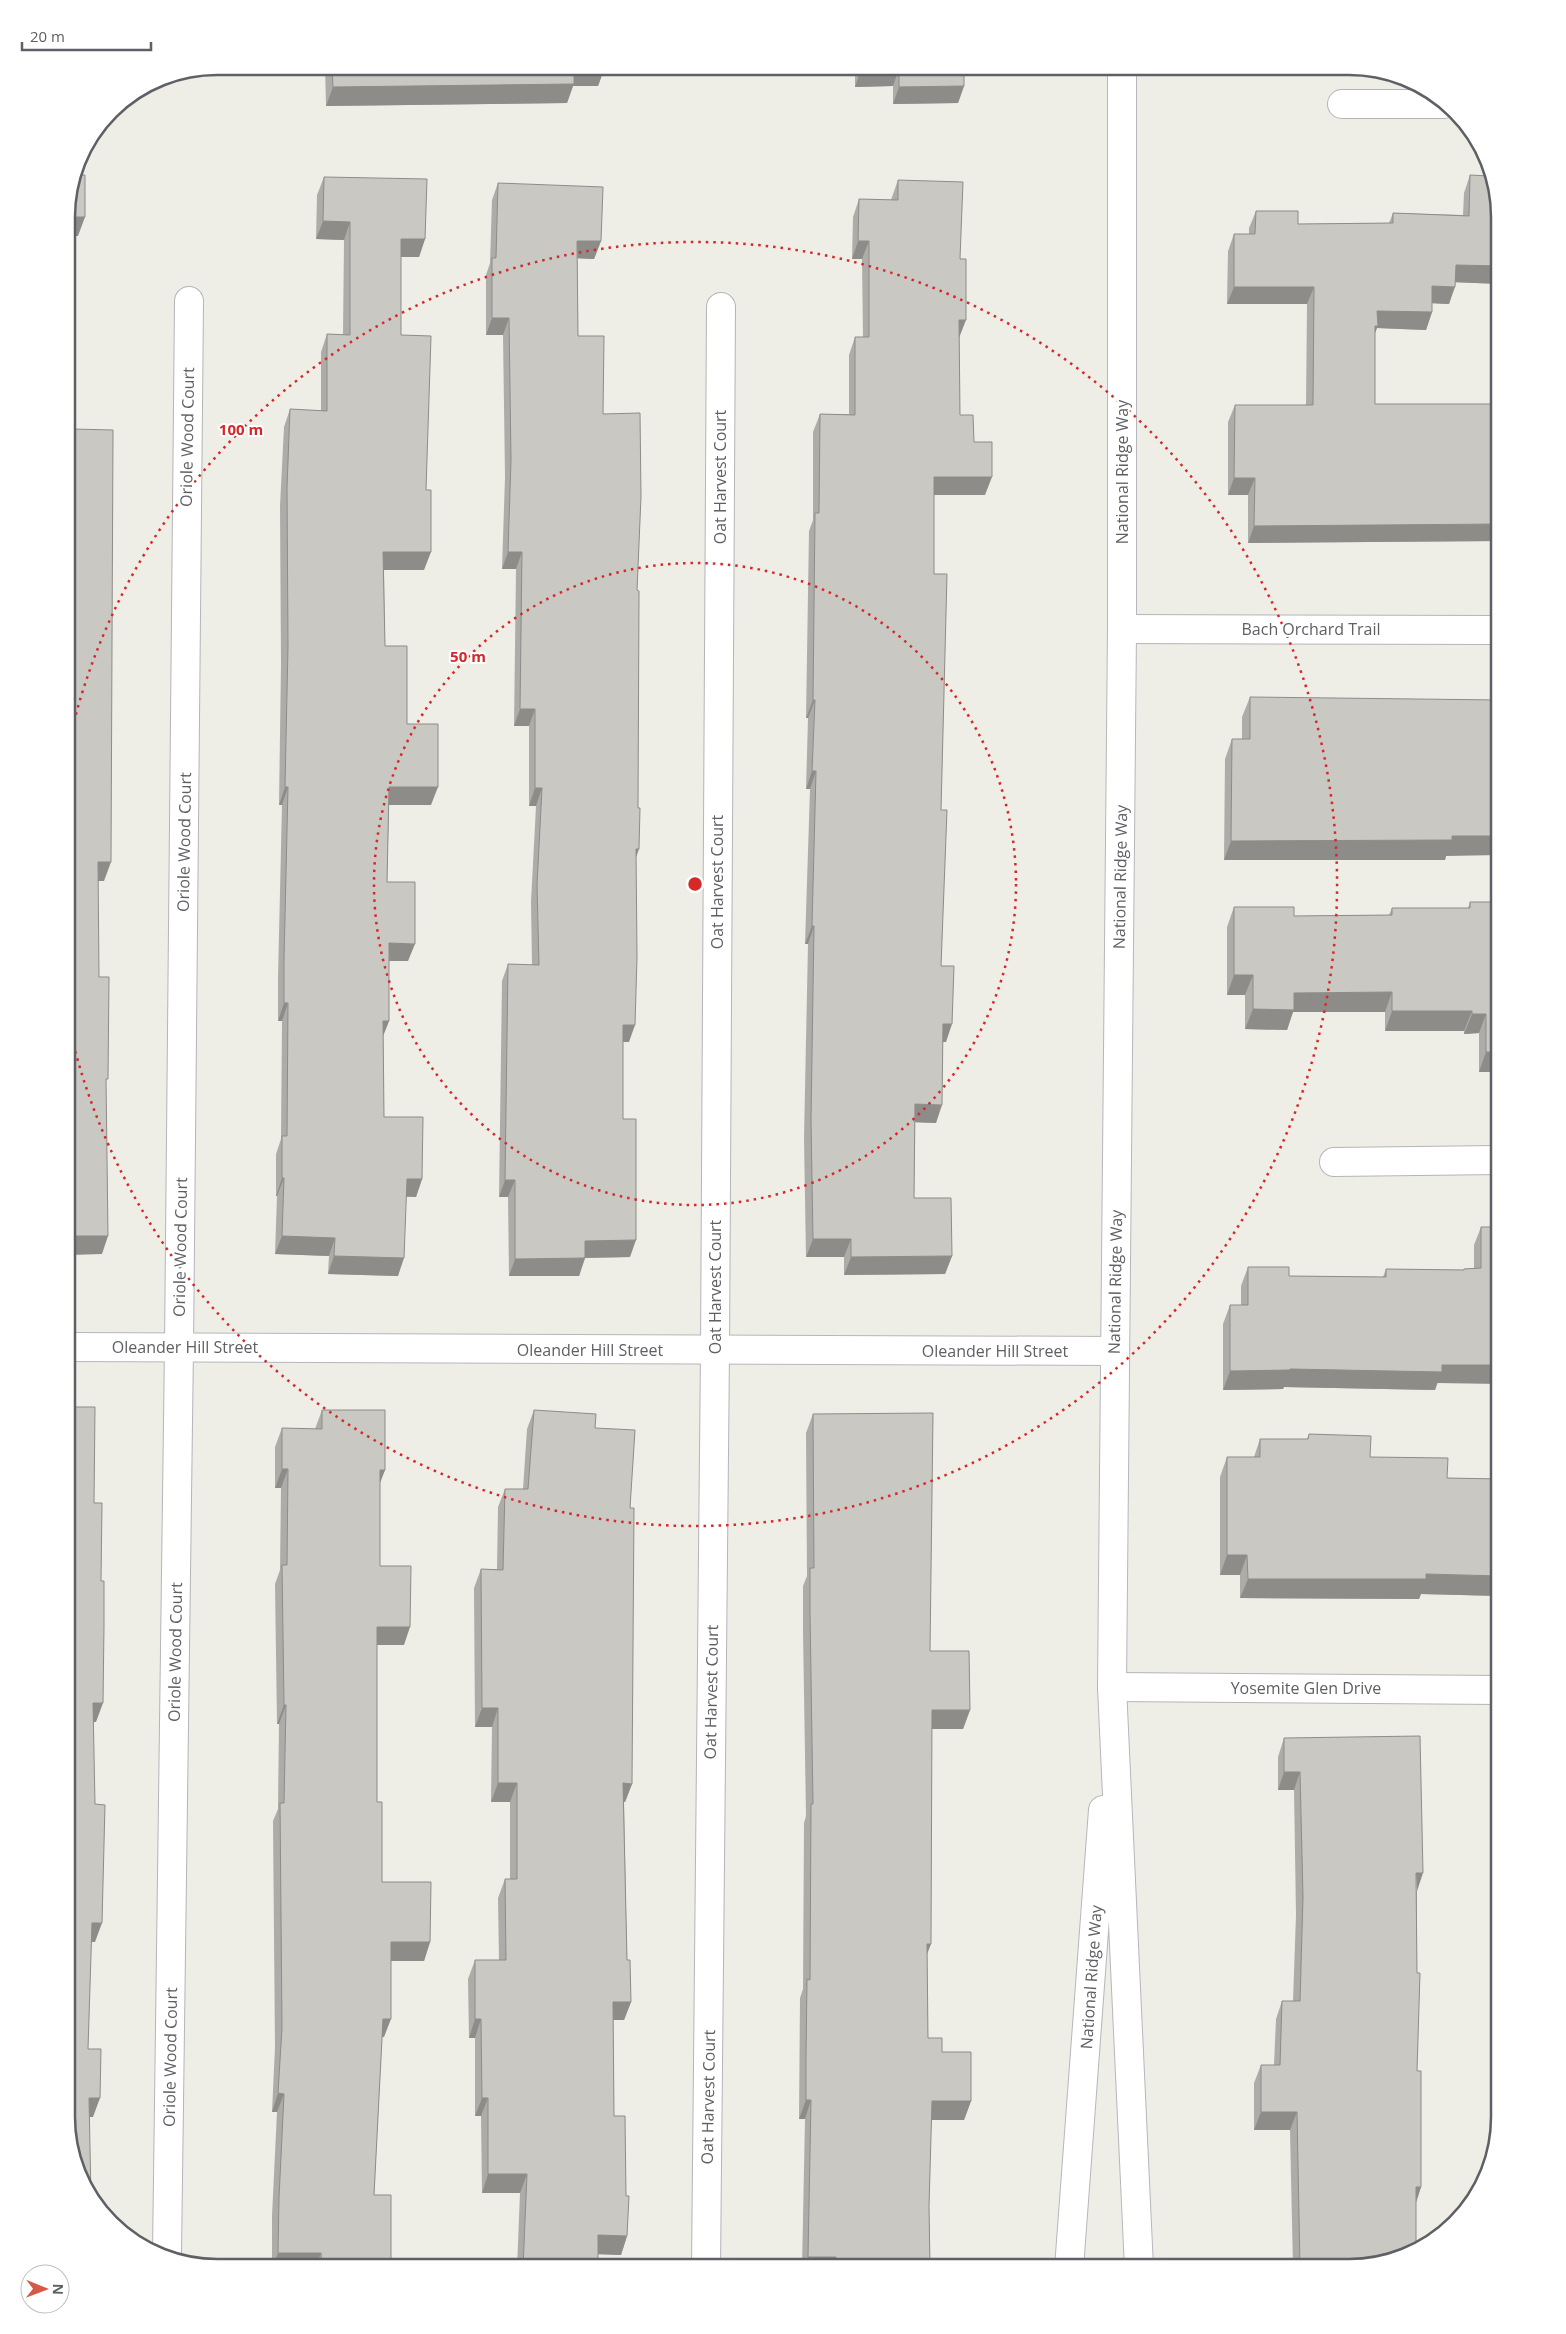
<svg xmlns="http://www.w3.org/2000/svg" width="1566" height="2334" viewBox="0 0 1566 2334" font-family="'Open Sans',sans-serif">
<rect width="100%" height="100%" fill="#eeede6"/>
<g fill="none" stroke-linecap="round" stroke-linejoin="round">
<defs>
<path id="street" d="M1342,104H1444
M1122,629L1500,630
M1334,1162L1500,1160
M1112,1687L1500,1690
M167,2254L179,1347L189,301
M706,2268L715,1351L721,307"/>
<path id="secondary" d="M1122,66V629L1112,1687L1139,2268
M66,1347L1115,1351
M1069,2268L1103,1810"/>
</defs>
<use href="#street" stroke="#b3b5b9" stroke-width="30"/>
<use href="#secondary" stroke="#b5b7bc" stroke-width="30"/>
<use href="#street" stroke="#fff" stroke-width="28"/>
<use href="#secondary" stroke="#fff" stroke-width="28"/>
</g>
<path fill="#aeaca8" d="M325,66H605L598,86H573L567,103L326,106Z
M855,66H964V86L958,103L893,104V86L855,87Z
M1470,175L1500,217V284L1455,282L1449,304L1432,303V312L1426,330L1377,328L1375,333V404H1500V541L1248,543V495H1228V422L1235,405H1306L1307,304H1227L1228,251L1234,234H1249V228L1256,211L1298,224L1389,223L1393,213L1463,215L1464,193Z
M324,177L425,239L419,257H401V335L426,490L424,570H384L385,646L407,724L431,805H389L387,882L408,961H389V1021L383,1035L384,1117L422,1179L416,1197H406L398,1276L328,1274L329,1256L275,1254L277,1196H276V1154L281,1139L282,1021H278V978L282,805H279L281,664L280,506L284,427L290,409L321,411V352L327,334L343,335L344,240L316,239L317,195Z
M898,180L960,259L959,338L960,415L974,442L985,495H934V574L941,810V966L946,1042H943L936,1123L915,1122L914,1198L952,1256L945,1274L844,1275V1257H806L804,1138L808,944H805L810,789H806L808,718H806L809,531L813,520V432L820,414H849V355L855,337H863L862,259H852L853,217L859,199L891,200Z
M498,183L601,241L594,259L577,258L578,336L603,414L637,590L636,858L629,1042H623V1119L630,1257L585,1258L579,1276H509L508,1197H499L502,981L508,964L532,965L531,902L536,806H529V726H514L516,569H502L505,477L503,335H486V275L490,263L492,200Z
M1250,697L1446,856L1445,860H1224L1225,759L1232,739H1242V717Z
M1470,902L1500,1072H1479V1033L1464,1034V1031H1385V1012H1293L1287,1030L1245,1029V995H1227V927L1234,907L1294,916L1389,915L1392,908H1468Z
M1481,1227H1500L1435,1390L1284,1387L1283,1389L1223,1390V1324L1230,1305H1241V1286L1248,1267L1289,1276L1383,1277L1386,1269L1463,1270L1464,1269L1474,1268V1245Z
M322,1410L385,1470L380,1482V1566L404,1645H377V1802L382,1882L430,1942L424,1961H391L384,2037H382L374,2195L391,2267H272V2216L277,2112H272L275,2047L273,1821L278,1809L279,1724H277L275,1584L280,1570L281,1488H275V1447L282,1428L315,1429Z
M534,1410L595,1428L630,1508L632,1784L625,1802H624L627,1960L631,2002L624,2020H613L614,2116L626,2196L627,2236L621,2255L598,2254V2268H517L520,2193H482L481,2116H475V2038H469L468,1979L475,1960H499L498,1898L505,1879H510V1802H491L492,1727H475L474,1588L481,1569H497L498,1507L505,1489H523L527,1429Z
M813,1414L930,1651L970,1710L963,1729H931L927,1952L928,2038L942,2052L971,2101L964,2120H931L929,2206L930,2268H802L805,2119H799L800,1998L803,1989L804,1823L806,1816L803,1631V1586L807,1576L806,1433Z
M1309,1434L1370,1457L1447,1478L1500,1479V1596L1421,1594L1419,1599L1240,1598V1575H1220V1477L1227,1457H1254L1260,1439H1307Z
M1284,1738L1417,1891V2071L1421,2187L1416,2203L1349,2268H1293L1290,2130H1254V2083L1261,2065H1274L1276,2019L1282,2001H1293L1296,1915L1294,1790H1278V1757Z"/>
<path fill="#8d8c88" d="M574,67H605L598,86H573L567,103L326,106L333,87Z
M861,69H899L893,86L855,87Z
M964,86L958,103L893,104L899,87Z
M67,217H85L78,236H67Z
M323,221L350,222L344,240L316,239Z
M401,239H425L419,257H395Z
M577,241H601L594,259L571,258Z
M858,241H869L862,259H852Z
M1456,265L1500,266V284L1449,282Z
M1432,286L1455,287L1449,304L1426,303Z
M1234,287H1314L1307,304H1227Z
M1377,311L1432,312L1426,330L1377,328L1371,343Z
M492,318H509L503,335H486Z
M959,320H966L959,338Z
M934,477H992L985,495H928Z
M1234,478H1255L1248,495H1228Z
M1500,524V541L1248,543L1254,526Z
M383,552H431L424,570H377Z
M508,552H522L516,569H502Z
M813,700H815L808,718H806Z
M520,709H535L529,726H514Z
M812,771H816L810,789H806Z
M285,787H288L282,805H279Z
M389,787H438L431,805H383Z
M535,788H542L536,806H529Z
M1452,836H1500V855L1446,856L1445,860H1224L1231,841Z
M636,849H639L633,866Z
M98,862H111L104,881H91Z
M812,926H814L808,944H805Z
M389,943L415,944L408,961H383Z
M1234,975H1253L1245,995H1227Z
M1392,992L1385,1012H1293L1287,1030L1245,1029L1253,1009L1294,993Z
M284,1003H288L282,1021H278Z
M1392,1011H1472L1464,1031H1385Z
M1472,1014H1486L1479,1033L1464,1034Z
M383,1021H389L382,1039Z
M943,1024H952L946,1042H936Z
M623,1025H635L629,1042H616Z
M1486,1052H1500V1072H1479Z
M915,1104L942,1105L936,1123L908,1122Z
M282,1178H284L277,1196H276Z
M407,1179H422L416,1197L400,1196Z
M505,1180H515L508,1197H499Z
M70,1236H108L102,1254L70,1255L66,1264V1246Z
M282,1236L335,1238L329,1256L275,1254Z
M813,1239H851L844,1257H806Z
M636,1240L630,1257L579,1258L585,1241Z
M334,1256L404,1258L398,1276L328,1274Z
M952,1256L945,1274L844,1275L851,1257Z
M585,1258L579,1276H509L515,1259Z
M1442,1365H1500V1384L1437,1383L1435,1390L1284,1387L1283,1389L1223,1390L1230,1371L1290,1369Z
M282,1469H288L281,1488H275Z
M380,1470H385L378,1488Z
M1227,1555H1247L1240,1575H1220Z
M1426,1574L1500,1576V1596L1421,1594L1419,1599L1240,1598L1248,1579Z
M377,1627H410L404,1645H370Z
M93,1703H103L96,1722H87Z
M284,1705H286L279,1724H277Z
M482,1708H498L492,1727H475Z
M932,1710H970L963,1729H925Z
M1284,1772H1300L1294,1790H1278Z
M498,1783H517L510,1802H491Z
M623,1783L632,1784L625,1802H617Z
M1416,1873H1423L1417,1891Z
M92,1923H102L95,1942H85Z
M391,1942H430L424,1961H384Z
M927,1944H931L924,1962Z
M613,2002H631L624,2020H606Z
M383,2019H391L384,2037H376Z
M475,2019H481L475,2038H469Z
M278,2093L284,2094L277,2112H272Z
M89,2098H100L93,2117H83Z
M482,2098H488L481,2116H475Z
M806,2100H811L805,2119H799Z
M932,2101H971L964,2120H925Z
M1261,2112H1297L1290,2130H1254Z
M488,2174H527L520,2193H482Z
M1416,2187H1421L1415,2205Z
M598,2235L627,2236L621,2255L591,2254Z
M278,2253H321L316,2267H273Z
M808,2257H836L832,2268H805Z"/>
<path fill="#cac8c3" stroke="#8d8c88" d="M332,66H605V67H574V84L333,87Z
M861,66H964V86L899,87V69H861Z
M74,175H85V217H67V207Z
M1470,175L1489,176L1500,217V266L1456,265L1455,287L1432,286V312L1377,311L1378,326H1375V404H1500V524L1254,526L1255,478H1234L1235,405H1313L1314,287H1234V234H1255L1256,211H1298V224L1393,223V213L1469,216Z
M324,177L427,179L425,239H401V335L431,336L426,490H431V552H383L385,646H407V724H438V787H389L387,882H415V944L389,943V1021H383L384,1117H423L422,1179H407L404,1258L334,1256L335,1238L282,1236L284,1178H282V1136H287L288,1003H284V960L288,787H285L288,646L287,488L290,409L327,411V334L350,335V222L323,221Z
M898,180L963,182L960,259H966V320H959L960,415H973L974,442H992V477H934V574H947L941,810H947L941,966H954L952,1024H943L942,1105L915,1104L914,1198H951L952,1256L851,1257V1239H813L811,1120L814,926H812L816,771H812L815,700H813L815,513H819L820,414L855,415V337H869V241H858L859,199L898,200Z
M498,183L603,187L601,241H577L578,336H604L603,414L640,413L641,497L637,590L639,591L638,808H640L639,849H636L637,957L635,1025H623V1119H636V1240L585,1241V1258L515,1259V1180H505L508,964L539,965L537,885L542,788H535V709H520L522,552H508L511,460L509,318H492V258H496Z
M67,332H72V429L113,430L111,862H98L99,977H109L108,1079H106L108,1236H70V1254H66Z
M1250,697L1500,700V836H1452V840L1231,841L1232,739H1250Z
M1470,902H1500V1052H1486V1014H1472V1011H1392V992L1294,993V1010L1253,1009V975H1234V907H1294V916L1392,915V908H1470Z
M1481,1227H1500V1365H1442V1372L1290,1369V1370L1230,1371V1305H1248V1267H1289V1276L1386,1277V1269L1464,1270V1269L1481,1268Z
M66,1407H95L94,1503H102L101,1581H104V1626L103,1703H93L95,1804L105,1805L102,1923H92L88,2049H101L100,2098H89L91,2197L86,2192L66,2117Z
M322,1410H385V1470H380V1566H411L410,1627H377V1802H382V1882H431L430,1942H391V2019H383L374,2195H391V2267H322L321,2253H278L279,2198L284,2094L278,2093L282,2028L280,1803H284L286,1705H284L282,1565H287L288,1469H282V1428L322,1429Z
M534,1410L596,1414L595,1428L635,1430L630,1508H634L632,1784L623,1783L627,1960H630L631,2002H613L614,2116H625L626,2196H629L627,2236L598,2235V2268H523L527,2174H488V2098H482L481,2019H475V1960H506L505,1879H517V1783H498V1708H482L481,1569L503,1570L505,1489H528Z
M933,1413L930,1651H969L970,1710H932L931,1944H927L928,2038H942V2052H971V2101H932L929,2206L930,2268H836V2257H808L811,2100H806V2058L807,1979L810,1980L811,1804H813L810,1613V1568H814L813,1414Z
M1309,1434L1371,1436L1370,1457L1448,1458L1447,1478L1500,1479V1576L1426,1574V1579H1248L1247,1555H1227V1457H1260V1439H1308Z
M1420,1736L1423,1873H1416L1417,1973H1420L1417,2071H1421V2187H1416V2250L1349,2268H1300L1297,2112H1261V2065H1280L1282,2001H1300L1303,1897L1300,1772H1284V1738Z"/>
<g fill="none" stroke="#d62828" stroke-width="2.5" stroke-dasharray="2.5 5">
<circle cx="695" cy="884" r="321"/>
<path d="M67 751A642 642 0 1 1 67 1017"/>
</g>
<g text-anchor="middle" stroke-width="4" stroke-linejoin="round" paint-order="stroke">
<g font-size="16" fill="#5e6065" stroke="#fff">
<text transform="translate(187 437) rotate(-89)" y="6">Oriole Wood Court</text>
<text transform="translate(1122 472) rotate(-90)" y="6">National Ridge Way</text>
<text transform="translate(720 477) rotate(-90)" y="6">Oat Harvest Court</text>
<text x="1311" y="635">Bach Orchard Trail</text>
<text transform="translate(184 842) rotate(-89)" y="6">Oriole Wood Court</text>
<text transform="translate(1120 877) rotate(-89)" y="6">National Ridge Way</text>
<text transform="translate(717 882) rotate(-90)" y="6">Oat Harvest Court</text>
<text transform="translate(180 1247) rotate(-89)" y="6">Oriole Wood Court</text>
<text transform="translate(1115 1282) rotate(-89)" y="6">National Ridge Way</text>
<text transform="translate(715 1287) rotate(-90)" y="6">Oat Harvest Court</text>
<text x="185" y="1353">Oleander Hill Street</text>
<text x="590" y="1356">Oleander Hill Street</text>
<text x="995" y="1357">Oleander Hill Street</text>
<text transform="translate(175 1652) rotate(-89)" y="6">Oriole Wood Court</text>
<text x="1306" y="1694">Yosemite Glen Drive</text>
<text transform="translate(711 1692) rotate(-89)" y="6">Oat Harvest Court</text>
<text transform="translate(1091 1977) rotate(-86)" y="6">National Ridge Way</text>
<text transform="translate(170 2057) rotate(-89)" y="6">Oriole Wood Court</text>
<text transform="translate(708 2097) rotate(-89)" y="6">Oat Harvest Court</text>
</g>
</g>
<path d="M0 0H1566V2334H0ZM217 75H1349A142 142 0 0 1 1491 217V2117A142 142 0 0 1 1349 2259H217A142 142 0 0 1 75 2117V217A142 142 0 0 1 217 75Z" fill="#fff" fill-rule="evenodd"/>
<path fill="none" stroke="#5e6065" stroke-width="2.5" d="M217 75H1349A142 142 0 0 1 1491 217V2117A142 142 0 0 1 1349 2259H217A142 142 0 0 1 75 2117V217A142 142 0 0 1 217 75Z"/>
<circle cx="695" cy="884" r="8" fill="#d62828" stroke="#fff" stroke-width="2.5"/>
<g font-size="15" text-anchor="middle" font-weight="bold" fill="#d62828" stroke="#fff" stroke-width="4" stroke-linejoin="round" paint-order="stroke">
<text x="241" y="435">100 m</text>
<text x="468" y="662">50 m</text>
</g>
<g transform="translate(45 2289) rotate(91)"><circle r="24" fill="#ffffff" stroke="#bfbfc1"/>
<path d="M0-4L9 19L0 12L-9 19Z" fill="#d65845"/>
<text y="-8" font-size="14" font-weight="bold" text-anchor="middle" fill="#5e6065">N</text>
</g>
<path d="M22 42v8h129v-8" fill="none" stroke="#5e6065" stroke-width="2.5"/>
<text x="30" y="42" font-size="15" fill="#5e6065" stroke="#ffffff" stroke-width="4" paint-order="stroke">20 m</text>
</svg>
